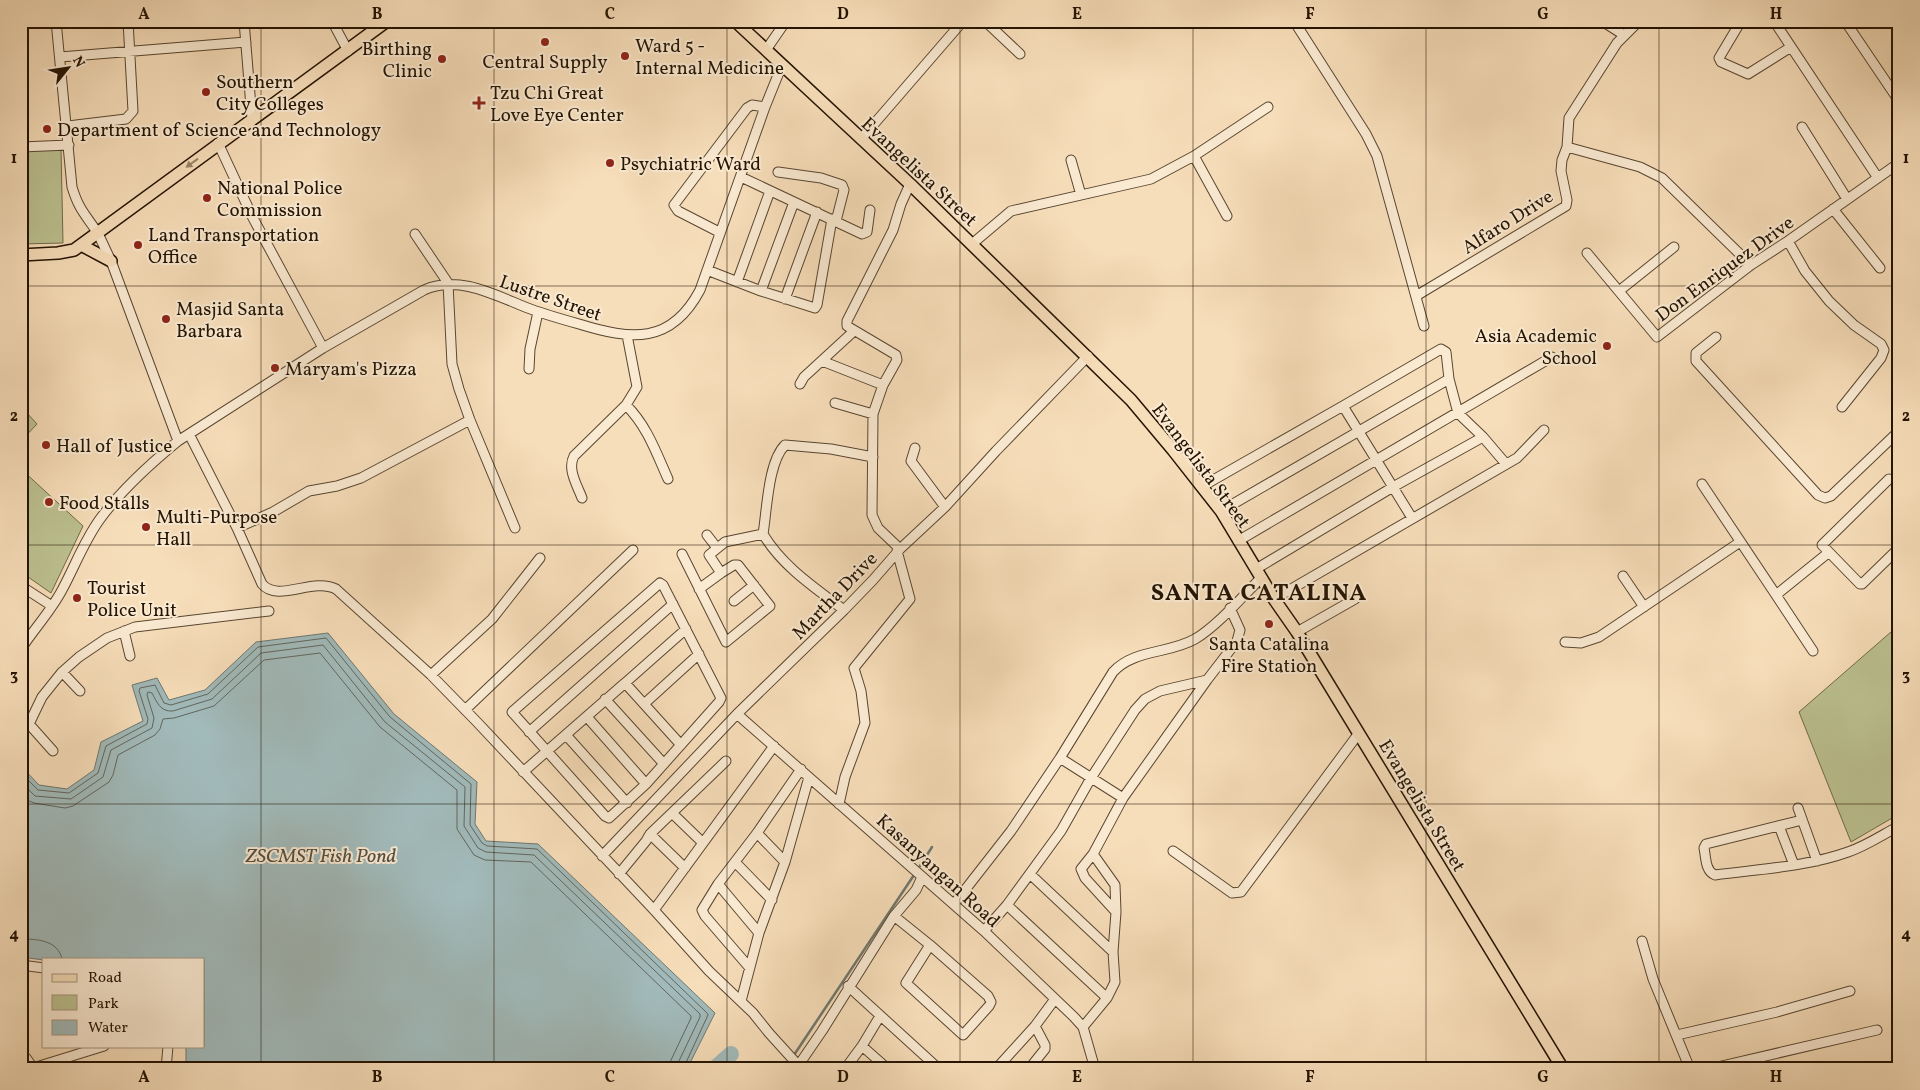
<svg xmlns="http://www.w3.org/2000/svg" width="1920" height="1090" viewBox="0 0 1920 1090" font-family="Vollkorn,serif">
<rect width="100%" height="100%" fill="#f7deba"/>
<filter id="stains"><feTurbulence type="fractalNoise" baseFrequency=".004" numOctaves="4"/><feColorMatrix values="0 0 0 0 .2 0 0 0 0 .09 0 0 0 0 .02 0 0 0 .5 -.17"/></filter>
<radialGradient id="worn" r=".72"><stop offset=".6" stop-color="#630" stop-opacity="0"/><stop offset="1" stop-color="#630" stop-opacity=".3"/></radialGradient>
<path fill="#bcc191" stroke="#706a4a" d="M61,149L63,243L21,244V150Z
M26,412L37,424L21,441V415Z
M21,469L83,526L51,593L21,572Z
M1899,625V814L1851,842L1799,712Z"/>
<path fill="#a1baba" stroke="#6f7770" d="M328,633L394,714L477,782L475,824L486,841L538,844L715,1013L687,1069H186V1046H204V959H44V960L21,957V766L39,785L67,789L94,770L101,742L143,721L132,685L157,678L169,700L205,690L256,642Z"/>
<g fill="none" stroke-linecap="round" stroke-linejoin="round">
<path stroke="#62665e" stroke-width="1" d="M21,773L38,790L69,793L98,773L106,746L147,724L148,719L139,691L140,688L155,685L164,703L171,705L208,694L258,647L326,638L390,717L471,784L470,825L482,843L487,846L537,849L707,1013L708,1015L683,1069
M21,782L35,796L71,799L103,777L111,750L152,728L154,718L147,695L148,692L152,693C157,702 160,712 173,711L212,699L261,653L323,645L385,722L465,787L464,826L478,848L486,852L534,855L700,1014V1017L678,1063L677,1069
M21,793L27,800L34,803L65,808L73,806L109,782L113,775L118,755L155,735L160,729L163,719L174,718L214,706L264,660L320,653L380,727L457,790V829L474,855L485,860L531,862L691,1016V1018L671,1060L669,1069
M21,939C37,939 58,940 62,959"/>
<path stroke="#6f7770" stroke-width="2.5" d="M920,866L932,847
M794,1055L914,875
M784,1069L787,1064"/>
<path stroke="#a1baba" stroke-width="16" d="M714,1069L731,1054"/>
<defs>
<path id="minor" d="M56,21L72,187C79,210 85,214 97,232C102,241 106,251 111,261L178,441
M244,21L252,119
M332,21L348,51
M985,21L1020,54
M1294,21L1366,134L1377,156L1424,326
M1602,21L1624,35
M1741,21L1719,58L1721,62L1748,74L1791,47
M1774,21L1878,178
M1845,21L1899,101
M766,50L786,21
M60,57L246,42
M68,126L126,119L133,111L128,21
M1802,127L1847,199
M861,139L963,21
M218,143L253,218L323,348
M21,147L69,145
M1567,147L1640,167L1662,178L1751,265
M1194,156L1227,216
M1071,160L1081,195
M778,172L821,178L842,185L844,190L836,221
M741,177L862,234L867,232L870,210
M1833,209L1880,268
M719,232L678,211L674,205L747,108L752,105L765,107
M415,234L448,283L452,364L459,389L470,420L515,528
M1788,241L1805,271L1829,301L1854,325L1881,344L1884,350L1881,358L1842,407
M972,244L1011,211L1151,179L1194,156L1268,107
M1587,253L1657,337L1751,265L1788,241L1899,163
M707,270L761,291L815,308L817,305L832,219
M737,282L770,191
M761,291L794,202
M1619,291L1674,247
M1416,296L1566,206L1567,200L1561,171L1562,160L1567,147L1569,118L1617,43L1639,21
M785,299L817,212
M1716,337L1696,353V361L1818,495L1825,498L1831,496L1899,431
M822,361L883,385L897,360L896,355L847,326V321L893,230L901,204L910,184
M529,369L530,349L538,312
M800,384L804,377L854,331
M883,385L873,414L872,515L878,528L900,549
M835,403L873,414
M626,405C647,426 656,452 668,479
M1343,406L1412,518
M189,434L237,528L262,584C278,603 313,577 336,589L431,675L476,721L654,910L709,971L753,1013L769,1033L798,1065
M915,448L911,461L945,507
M1889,479L1822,545L1860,584H1862L1899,548
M1702,484L1776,595L1828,553
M1201,487L1343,406L1441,349L1446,352L1449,379L1458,413L1483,437L1506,464
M582,498C577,485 567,469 574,456L626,405L637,387L627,335
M1221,511L1449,379
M237,528L273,512L309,491L337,486L361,478L470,420
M763,534C783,567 814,587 844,610
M707,535L717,548
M1238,541L1552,357
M682,554L726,642L770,606L738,565H734L721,573
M1256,569L1393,487L1483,437
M1623,576L1644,607
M660,583L663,585L721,698L719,702L646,784L609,818L605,816L512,712Z
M21,586L52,606
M699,589L721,573L709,555L725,542L763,534C767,510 768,462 785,445L831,449L873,457
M1776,595L1813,651
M1274,599L1517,458L1544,430
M734,601L754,585
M124,631L130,656
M1297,632L1355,599
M1565,642L1581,643L1599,637L1740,542
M21,649C34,629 51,611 62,590C75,566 84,541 100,519C122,489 150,464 178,441L323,348L424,290C458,275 493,294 525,307C543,314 561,319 579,324C631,340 671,345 700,290L765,107L782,65
M62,672L80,691
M431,675L492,619L540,558
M625,683L686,629
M605,699L664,764
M644,704L699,654
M465,710L633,550
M737,714L984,931L1074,1017L1083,1027L1095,1069
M587,717L646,784
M21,723L29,724L42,697L62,672L79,657L107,638L135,627L269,611
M29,724L53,751
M529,732L673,604
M566,735L627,803
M1060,758L1123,798
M523,772L625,683L681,745
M839,804L845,777L865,723L861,691L854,668L910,599L897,551
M1798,808L1817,861
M672,813L703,843
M1802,820L1706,844L1704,848C1706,857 1705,871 1715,875C1759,869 1806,867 1848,852C1866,846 1882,835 1899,826
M1779,826L1794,865
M757,833L785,862
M650,834L685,868
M1173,851L1232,893L1241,892L1359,733
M602,856L737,714L844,610L873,580L900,549L945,507L996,451L1088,356
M735,862L772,900
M619,874L646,841L650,834L726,761
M1030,874L1113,952
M718,884L759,933
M954,904L1011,831L1060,758L1113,672C1134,649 1169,654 1195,639C1217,626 1242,597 1261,578
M1007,905L1107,998
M654,910L774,746
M1116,912L1085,878L1081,869L1093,854L1123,798L1207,680L1237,641L1240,630L1230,608
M894,916L930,945L988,996L991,1002L989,1006L963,1035L906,983L930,945
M984,931L1007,905L1061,831L1091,778L1135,710L1145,699L1160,691L1207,680
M1642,941L1653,979L1690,1069
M21,965L44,968
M749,967L705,916L702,910L718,884L757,833L801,769
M848,986L939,1069
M741,1001L759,933L785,862L809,777
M1083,1027L1107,998L1115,982L1113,952L1116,912L1115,885L1093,854
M1677,1035L1777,1012L1850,991
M862,1046L888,1069
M21,1059L26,1058L34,1069
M33,1068L104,1046
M166,1069L168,1046
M796,1069L822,1031L894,916L916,890L922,877
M845,1069L862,1046L880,1016
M996,1069L1035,1026L1055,999
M1029,1069L1045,1049V1045L1035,1026
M1709,1069L1877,1030"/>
<path id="major" d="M735,21L910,184L1131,400L1173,450L1221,511L1274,599L1297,632L1563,1069
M81,245L111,261
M21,255L58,253L74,250L387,21"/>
</defs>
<use href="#minor" stroke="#594630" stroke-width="11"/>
<use href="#major" stroke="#241302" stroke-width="14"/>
<use href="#minor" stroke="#faead2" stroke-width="9"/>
<use href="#major" stroke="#f7deba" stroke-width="11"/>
</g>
<defs><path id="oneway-solid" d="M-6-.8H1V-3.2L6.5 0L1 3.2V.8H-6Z" transform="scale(1.25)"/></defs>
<use fill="#988367" href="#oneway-solid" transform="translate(192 163) rotate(144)"/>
<path fill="none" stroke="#241302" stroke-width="1" stroke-opacity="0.55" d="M261,21V1069M494,21V1069M727,21V1069M960,21V1069M1193,21V1069M1426,21V1069M1659,21V1069M21,286H1899M21,545H1899M21,804H1899"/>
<g fill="#8f2418" stroke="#faead2" stroke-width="2">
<circle cx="545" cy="42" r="5"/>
<circle cx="625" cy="56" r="5"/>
<circle cx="442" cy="59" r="5"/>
<circle cx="206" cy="92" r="5"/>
<path d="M476.5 95.5h5v5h5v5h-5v5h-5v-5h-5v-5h5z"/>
<circle cx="47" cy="129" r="5"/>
<circle cx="610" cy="163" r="5"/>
<circle cx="207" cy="198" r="5"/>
<circle cx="138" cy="245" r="5"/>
<circle cx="166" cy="319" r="5"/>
<circle cx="1607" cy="346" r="5"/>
<circle cx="275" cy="368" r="5"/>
<circle cx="46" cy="445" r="5"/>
<circle cx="49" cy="502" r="5"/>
<circle cx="146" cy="527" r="5"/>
<circle cx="77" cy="598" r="5"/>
<circle cx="1269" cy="624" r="5"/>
</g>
<g text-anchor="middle" stroke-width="4" stroke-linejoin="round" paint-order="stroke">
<g font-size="19" fill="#241302" stroke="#faead2" text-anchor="start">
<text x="635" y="52">Ward 5 -<tspan x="635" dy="22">Internal Medicine</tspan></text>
<text x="432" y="55" text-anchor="end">Birthing<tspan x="432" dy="22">Clinic</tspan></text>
<text x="545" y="68" text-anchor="middle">Central Supply</text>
<text x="216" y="88">Southern<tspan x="216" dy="22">City Colleges</tspan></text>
<text x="490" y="99">Tzu Chi Great<tspan x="490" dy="22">Love Eye Center</tspan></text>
<text x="57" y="136">Department of Science and Technology</text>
<text x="620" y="170">Psychiatric Ward</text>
<text x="217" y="194">National Police<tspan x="217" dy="22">Commission</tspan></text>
<text x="148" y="241">Land Transportation<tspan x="148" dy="22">Office</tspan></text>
<text x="176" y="315">Masjid Santa<tspan x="176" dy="22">Barbara</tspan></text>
<text x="1597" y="342" text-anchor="end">Asia Academic<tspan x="1597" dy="22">School</tspan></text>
<text x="285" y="375">Maryam's Pizza</text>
<text x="56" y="452">Hall of Justice</text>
<text x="59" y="509">Food Stalls</text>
<text x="156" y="523">Multi-Purpose<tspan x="156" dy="22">Hall</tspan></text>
<text x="87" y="594">Tourist<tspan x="87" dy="22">Police Unit</tspan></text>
<text x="1269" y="650" text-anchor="middle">Santa Catalina<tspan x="1269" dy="22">Fire Station</tspan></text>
</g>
<g font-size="19" fill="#241302" stroke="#faead2">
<text transform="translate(920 171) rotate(43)" y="7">Evangelista Street</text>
<text transform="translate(1507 221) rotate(-32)" y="7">Alfaro Drive</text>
<text transform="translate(1724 268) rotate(-36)" y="7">Don Enriquez Drive</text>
<text transform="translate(551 297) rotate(19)" y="7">Lustre Street</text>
<text transform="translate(1202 465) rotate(53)" y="7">Evangelista Street</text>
<text transform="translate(834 595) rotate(-46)" y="7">Martha Drive</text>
<text transform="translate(1423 805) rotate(59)" y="7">Evangelista Street</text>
<text transform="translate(939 870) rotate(42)" y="7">Kasanyangan Road</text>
</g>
<g font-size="20" font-style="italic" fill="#504d42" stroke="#faead2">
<text x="321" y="862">ZSCMST Fish Pond</text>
</g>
<g font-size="24" font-weight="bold" letter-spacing="1" fill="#241302" stroke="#faead2">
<text x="1259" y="600">SANTA CATALINA</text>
</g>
</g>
<rect width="1920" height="1090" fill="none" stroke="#f7deba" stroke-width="55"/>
<rect x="42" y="958" width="162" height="90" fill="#faead2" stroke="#a4947f"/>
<rect x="52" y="974" width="25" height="8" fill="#f7deba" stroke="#a4947f"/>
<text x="88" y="982" font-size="15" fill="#241302">Road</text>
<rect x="52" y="995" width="25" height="15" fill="#bcc191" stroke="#a4947f"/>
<text x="88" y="1008" font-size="15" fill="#241302">Park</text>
<rect x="52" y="1020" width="25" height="15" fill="#a1baba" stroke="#a4947f"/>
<text x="88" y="1032" font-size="15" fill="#241302">Water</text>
<g transform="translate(68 68) rotate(60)" stroke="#faead2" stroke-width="4" paint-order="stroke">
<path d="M0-4L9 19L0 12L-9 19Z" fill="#241302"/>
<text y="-8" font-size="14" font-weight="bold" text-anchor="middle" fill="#241302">N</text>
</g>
<rect x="28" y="28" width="1864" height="1034" fill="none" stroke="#241302" stroke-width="2"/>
<g font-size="16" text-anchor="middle" font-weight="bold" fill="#241302">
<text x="144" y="19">A</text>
<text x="377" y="19">B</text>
<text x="610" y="19">C</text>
<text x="843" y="19">D</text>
<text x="1077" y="19">E</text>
<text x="1310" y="19">F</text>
<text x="1543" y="19">G</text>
<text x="1776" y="19">H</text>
<text x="14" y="163">1</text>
<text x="1906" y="163">1</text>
<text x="14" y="421">2</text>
<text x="1906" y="421">2</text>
<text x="14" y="680">3</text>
<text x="1906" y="680">3</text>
<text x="14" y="939">4</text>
<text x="1906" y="939">4</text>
<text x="144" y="1082">A</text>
<text x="377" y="1082">B</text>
<text x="610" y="1082">C</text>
<text x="843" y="1082">D</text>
<text x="1077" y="1082">E</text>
<text x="1310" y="1082">F</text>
<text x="1543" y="1082">G</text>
<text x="1776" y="1082">H</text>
</g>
<rect width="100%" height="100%" filter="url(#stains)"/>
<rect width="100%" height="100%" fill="url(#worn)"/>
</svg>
